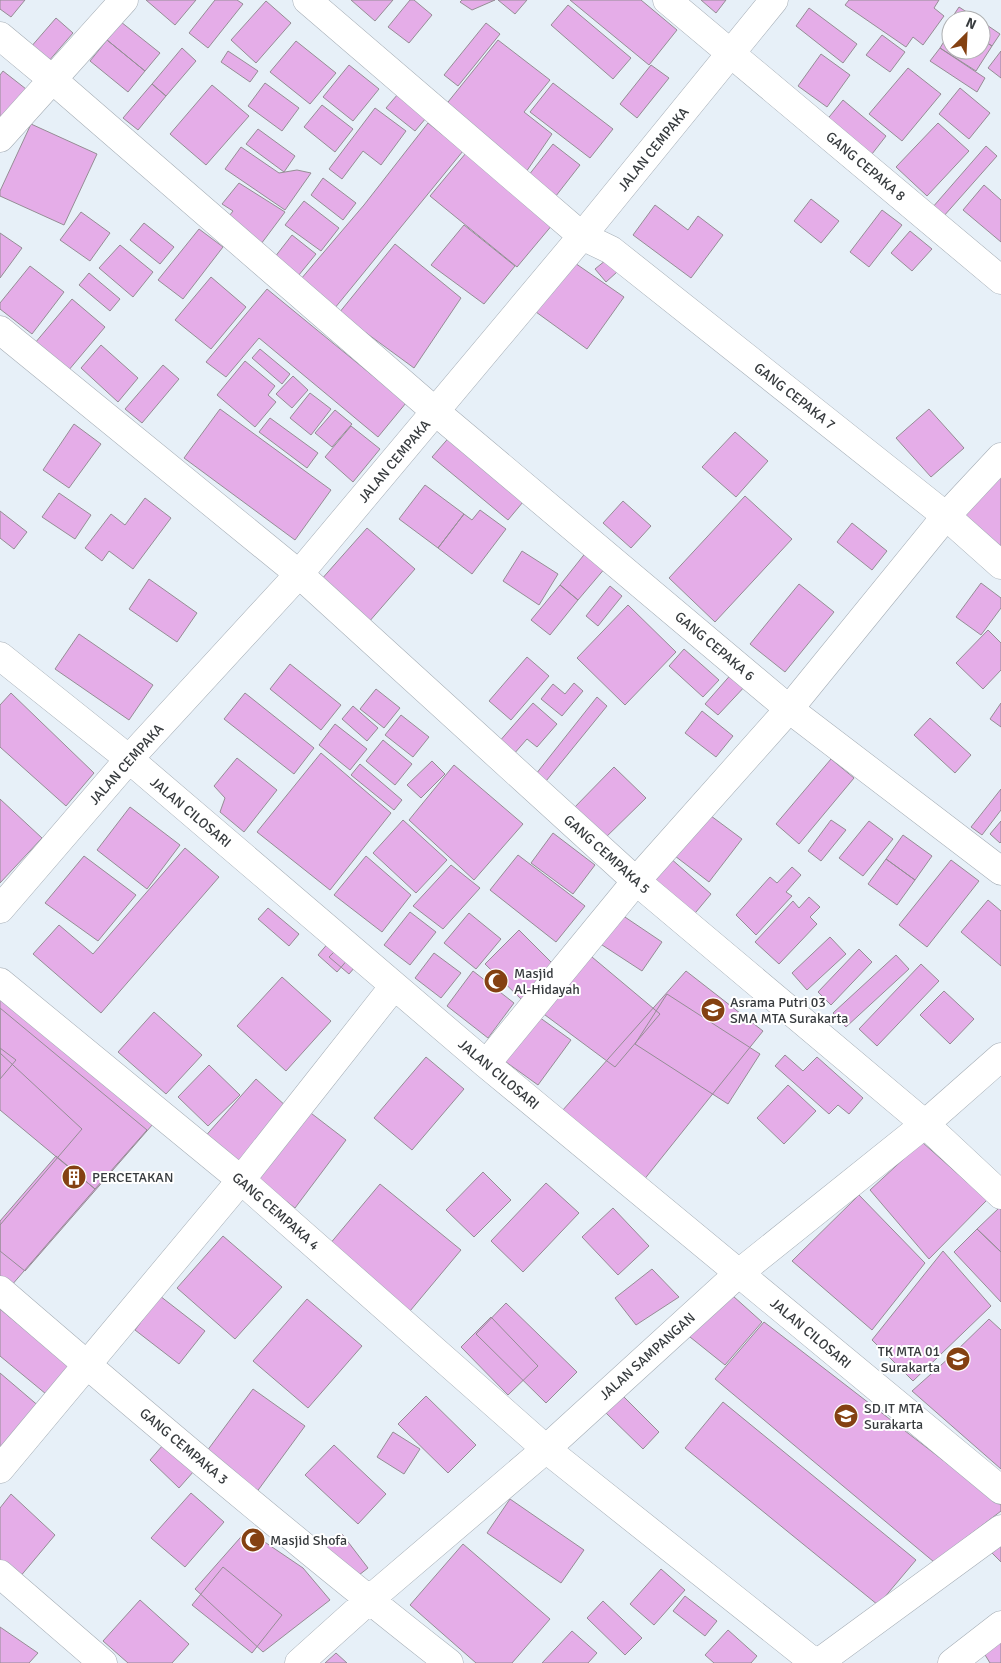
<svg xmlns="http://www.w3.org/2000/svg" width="1001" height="1663" viewBox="0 0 1001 1663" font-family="Signika,sans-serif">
<rect width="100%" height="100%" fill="#e7f0f8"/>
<path fill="#e5ade8" stroke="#958d95" d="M0,0H25L11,17L0,9Z
M146,0H196L175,25Z
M215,0H237L243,4L208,48L189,33Z
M351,0H393L375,21Z
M410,0H414L432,15L409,43L388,27Z
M462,0H495L472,10L460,2Z
M498,0H527L515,14Z
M570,0H641L677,30L649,65Z
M701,0H726L716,13Z
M849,0H939L934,8L944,16L923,45L913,37L906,47L845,5Z
M266,1L291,23L256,63L231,40Z
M568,5L631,58L613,79L551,25Z
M959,7L979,20H952L951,19Z
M809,8L857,44L843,63L796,26Z
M56,18L73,33L48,62L30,48Z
M981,21L1000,34L992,46L981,39Z
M121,22L160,53L145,71L107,40Z
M486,23L500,34L458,86L444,75Z
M951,30V50H981V39L992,46L976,71L940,48Z
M882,35L905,52L890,72L866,55Z
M107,40L145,71L128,92L90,61Z
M498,40L550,80L524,112L552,134L524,175L444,107Z
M296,41L336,73L310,104L270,72Z
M182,48L196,61L166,96L152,84Z
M940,48L985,78L977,92L930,61Z
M228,51L258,71L250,82L221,62Z
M1001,51V78L988,68Z
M821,54L850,75L827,107L798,86Z
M349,65L379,89L353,121L323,97Z
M651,65L669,78L637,118L620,104Z
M908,68L941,94L902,141L869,114Z
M3,71L26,89L0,124V75Z
M265,83L299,108L282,131L248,106Z
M553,83L613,129L590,158L530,112Z
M152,84L166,96L138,130L123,118Z
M212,85L249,116L206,165L170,134Z
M960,88L990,113L969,139L939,114Z
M398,94L426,118L415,131L386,108Z
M843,100L886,136L865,163L821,127Z
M322,105L353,129L335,152L304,127Z
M375,108L406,131L381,165L363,151L342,179L329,169Z
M428,123L463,151L330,314L295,286L364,205Z
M938,123L969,151L927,196L896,167Z
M31,124L97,154L64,225L0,196V191Z
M258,129L295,156L284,172L246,144Z
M553,144L580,165L552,201L525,180Z
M986,146L997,156L943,217L932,208Z
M241,147L279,173L297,170L311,173L285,210L225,169Z
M466,153L553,224L517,267L430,196Z
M323,178L356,203L343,220L311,195Z
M239,183L285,212L261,244L226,220L233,211L222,204Z
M984,185L1001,200V242L963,210Z
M811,199L839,221L821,243L794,221Z
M304,201L339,228L321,251L285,225Z
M655,205L688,230L698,216L723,235L691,278L633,235Z
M882,210L902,225L869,267L850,252Z
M81,212L110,233L90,261L60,240Z
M144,223L174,247L160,264L130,240Z
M464,225L515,266L484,304L431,265Z
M199,229L223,247L183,299L158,280Z
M910,231L932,249L912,271L891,253Z
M0,233L22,248L0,278Z
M292,235L316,254L294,281L271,262Z
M395,244L461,298L414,368L339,313Z
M120,245L153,272L133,297L99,268Z
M606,260L617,272L606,282L595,269Z
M572,261L624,297L587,349L536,312Z
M30,266L64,292L32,334L0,309V303Z
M89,273L120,299L110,311L79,285Z
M211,277L246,307L211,349L175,320Z
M267,289L406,403L378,437L259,338L226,377L206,362Z
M72,299L105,327L68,371L35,343Z
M101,345L138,378L118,402L81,368Z
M260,349L290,374L282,384L252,358Z
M245,361L275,386L268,395L276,402L255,427L217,395Z
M163,365L179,379L142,423L125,409Z
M293,376L308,390L292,408L276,394Z
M310,393L331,409L311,435L290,418Z
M220,409L331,490L295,540L184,458Z
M929,409L964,448L931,477L896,438Z
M335,410L352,424L332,447L315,433Z
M270,418L318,453L307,468L259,432Z
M74,424L101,444L69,488L43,470Z
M351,426L380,449L353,482L325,457Z
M735,432L768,461L736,497L702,467Z
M452,434L528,496L508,520L432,457Z
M1001,466V551L959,512Z
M425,485L464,514L438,548L399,519Z
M59,493L91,515L75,539L42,517Z
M745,496L792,539L715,622L669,578Z
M145,498L171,518L133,569L109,551L102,561L85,548L111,514L125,525Z
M623,501L651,526L631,548L603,523Z
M480,510L506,529L472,574L438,548L464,514L472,520Z
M0,511L27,532L14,549L0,538Z
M852,523L887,551L872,570L837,542Z
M367,528L415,569L368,623L320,581Z
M522,551L558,574L539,605L503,581Z
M587,551L606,567L578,600L560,585Z
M149,579L197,613L177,642L129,609Z
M981,583L1001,598V608L981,635L956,617Z
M799,584L834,612L785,672L750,644Z
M560,585L578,600L550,635L531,620Z
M610,586L622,596L598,626L586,616Z
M628,605L676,652L625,705L577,658Z
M988,630L1001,643V670L983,689L956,663Z
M79,634L153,685L129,720L55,669Z
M684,649L719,680L703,697L669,666Z
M527,657L549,676L511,720L489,701Z
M290,664L341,705L321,730L270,689Z
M734,671L748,683L718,715L705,704Z
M574,683L583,691L562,716L541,699L553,684L565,694Z
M376,689L400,708L384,728L360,709Z
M11,693L94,773L66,806L0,747V705Z
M245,693L314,748L294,774L224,719Z
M597,697L607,706L542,786L532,779Z
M533,703L557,724L537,747L527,739L513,755L498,743Z
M1001,703V727L990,719Z
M353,706L378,728L367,741L342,719Z
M702,711L733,736L716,757L685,733Z
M401,715L429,737L413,757L385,735Z
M930,718L971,755L955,773L914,735Z
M335,724L367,749L350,770L319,745Z
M383,740L412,764L395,785L366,761Z
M321,753L391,813L330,890L257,832Z
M237,758L277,790L244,832L220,812L225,798L214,786Z
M831,759L854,778L799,844L776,824Z
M432,761L445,774L421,798L407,785Z
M360,764L402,800L394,810L351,775Z
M454,765L523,824L474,880L409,820Z
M614,767L646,798L601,842L571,811Z
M1001,789V810L982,835L971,827Z
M0,799L42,838L0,883Z
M130,807L180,845L147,889L97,850Z
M703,810L742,839L709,882L671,853Z
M403,820L447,860L416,893L373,853Z
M831,820L846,830L821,861L808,851Z
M869,821L893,839L863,876L839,858Z
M1001,821V842L1000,843L990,834Z
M553,833L595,865L573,894L531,863Z
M903,835L932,856L915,880L886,859Z
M185,848L219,877L101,1013L33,954L59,925L93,954Z
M518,855L585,906L556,942L490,890Z
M84,856L136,895L98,941L45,903Z
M366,856L411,895L382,932L334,895Z
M669,857L711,894L691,918L648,880Z
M886,859L915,880L897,905L868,884Z
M951,860L979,881L927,947L899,925Z
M451,865L480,888L443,929L413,906Z
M792,867L801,875L786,892L792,896L756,935L736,915L770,877L777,883Z
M809,897L820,907L810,917L817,924L779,964L755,942L793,901L799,908Z
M988,900L1001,911V966L961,932Z
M268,908L299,934L289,946L258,919Z
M616,911L662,942L642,971L596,941Z
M410,912L436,932L410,965L384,945Z
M469,913L501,939L476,969L444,943Z
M519,930L556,967L523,1001L485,964Z
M830,937L846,954L807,990L792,973Z
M330,941L349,958L337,972L318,955Z
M342,944L361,960L349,974L329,957Z
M859,949L872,962L831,1005L818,992Z
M586,952L660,1014L615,1067L537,1009Z
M434,953L461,973L441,998L415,978Z
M896,955L909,969L846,1027L833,1013Z
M921,964L939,981L877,1046L859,1029Z
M473,971L514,1003L488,1038L447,1006Z
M686,971L763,1031L639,1186L562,1111Z
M282,977L331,1021L286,1071L237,1026Z
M944,991L974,1019L950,1044L920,1015Z
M667,994L760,1054L728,1104L635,1044Z
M0,996L153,1124L25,1271L0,1251V1225L82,1129L0,1053Z
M0,1008L147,1130L95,1189L0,1110Z
M154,1012L202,1055L166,1094L118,1052Z
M532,1012L571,1040L538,1085L499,1057Z
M0,1048L16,1060L0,1079Z
M785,1055L803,1071L817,1057L863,1098L849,1114L838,1105L829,1114L775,1066Z
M426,1057L464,1089L412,1150L374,1118Z
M209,1065L240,1095L208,1126L178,1097Z
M256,1079L287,1107L233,1167L202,1140Z
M788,1085L816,1111L784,1144L757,1118Z
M303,1107L346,1140L295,1208L251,1174Z
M922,1142L987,1200L929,1259L870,1190Z
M56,1156L95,1189L11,1286L0,1277V1221Z
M483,1172L511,1200L474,1237L446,1210Z
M546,1183L579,1213L523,1272L491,1241Z
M380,1184L461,1250L405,1317L324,1251Z
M859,1195L925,1263L872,1330L792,1261Z
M613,1208L649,1246L618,1275L582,1237Z
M999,1208L1001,1209V1252L977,1229Z
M977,1229L1001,1252V1302L954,1252Z
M223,1236L282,1287L235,1339L177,1288Z
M943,1251L991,1306L913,1381L872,1340Z
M652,1269L679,1297L636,1325L615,1298Z
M160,1296L205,1331L179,1364L135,1330Z
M733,1296L762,1322L725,1365L685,1333Z
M307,1299L362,1346L308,1408L253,1361Z
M506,1303L577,1372L546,1403L476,1334Z
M0,1309L69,1366L46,1394L0,1356Z
M491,1317L538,1366L508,1395L461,1347Z
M989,1319L1001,1330V1469L912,1391L950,1357Z
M764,1322L1001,1505V1511L934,1562L715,1379Z
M0,1373L41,1408L0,1448Z
M253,1389L305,1426L256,1493L204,1455Z
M426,1396L476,1445L448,1473L398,1424Z
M623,1396L659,1432L643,1449L606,1413Z
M723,1402L916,1560L878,1605L685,1448Z
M393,1432L420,1449L404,1474L377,1457Z
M163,1445L194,1471L179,1488L150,1460Z
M334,1445L386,1494L358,1524L305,1475Z
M191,1493L224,1522L185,1567L151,1538Z
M11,1494L55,1535L19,1578L0,1563V1508Z
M510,1499L584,1550L561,1583L487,1533Z
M247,1530L303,1568L330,1600L263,1652L195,1589Z
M342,1534L368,1568L350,1582L325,1548Z
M463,1544L550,1619L512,1663H476L410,1605Z
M1001,1545V1562L992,1553Z
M223,1567L282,1615L252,1653L192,1605Z
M661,1569L685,1590L654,1625L630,1604Z
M685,1596L717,1621L705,1636L673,1611Z
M140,1600L189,1644L172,1663H128L103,1641Z
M603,1601L642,1638L625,1655L587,1618Z
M0,1627L38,1653L29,1663H0Z
M728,1630L757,1656L751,1663H714L705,1655Z
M572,1631L597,1653L588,1663H542Z
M1001,1635V1663H990L979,1645Z
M336,1653L347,1663H325Z"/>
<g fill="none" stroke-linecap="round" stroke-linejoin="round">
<defs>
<path id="minor" d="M307,0L582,236L611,250L946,516L1001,565
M667,0L1001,280
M0,36L53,80L436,412L789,709L1001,871
M0,138L124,0
M0,330L299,574L636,881L925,1124L1001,1195
M0,656L129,759L486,1064L1001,1490
M0,909L129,759L299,574L582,236L774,0
M0,982L241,1180L546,1449L815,1663
M486,1064L636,881L789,709L946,516L1001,457
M0,1290C147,1417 296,1543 449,1663
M0,1469L241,1180L394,986
M0,1574L103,1663
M299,1663L369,1600L546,1449L739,1273L925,1124L1001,1057
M818,1663L1001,1529
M952,1663L1001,1625"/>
</defs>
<use href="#minor" stroke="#a5adb5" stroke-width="29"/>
<use href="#minor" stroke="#fff" stroke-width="28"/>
</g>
<defs>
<symbol id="mosque-disc" viewBox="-11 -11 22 22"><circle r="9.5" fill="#844112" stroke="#fff"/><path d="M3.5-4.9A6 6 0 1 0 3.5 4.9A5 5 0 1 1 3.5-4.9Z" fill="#fff"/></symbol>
<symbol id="school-disc" viewBox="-11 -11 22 22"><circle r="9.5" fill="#844112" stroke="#fff"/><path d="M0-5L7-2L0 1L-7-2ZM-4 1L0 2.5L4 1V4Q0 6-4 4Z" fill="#fff"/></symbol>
<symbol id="building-disc" viewBox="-11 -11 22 22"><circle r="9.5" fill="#844112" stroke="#fff"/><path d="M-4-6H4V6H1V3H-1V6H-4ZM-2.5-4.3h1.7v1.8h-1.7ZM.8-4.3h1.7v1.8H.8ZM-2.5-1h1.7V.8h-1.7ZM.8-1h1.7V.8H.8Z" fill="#fff"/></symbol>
</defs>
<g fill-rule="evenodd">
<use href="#mosque-disc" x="482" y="967" width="28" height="28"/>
<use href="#school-disc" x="699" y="996" width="28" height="28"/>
<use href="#building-disc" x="60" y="1163" width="28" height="28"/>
<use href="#school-disc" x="944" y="1345" width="28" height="28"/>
<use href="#school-disc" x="832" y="1402" width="28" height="28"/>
<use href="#mosque-disc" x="239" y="1526" width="28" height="28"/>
</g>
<g text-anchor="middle" stroke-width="4" stroke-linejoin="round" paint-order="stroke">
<g font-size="14" fill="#373b3e" stroke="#fff">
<text transform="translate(653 149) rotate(-51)" y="5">JALAN CEMPAKA</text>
<text transform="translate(866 166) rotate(40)" y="5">GANG CEPAKA 8</text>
<text transform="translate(795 396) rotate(38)" y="5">GANG CEPAKA 7</text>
<text transform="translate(394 461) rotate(-50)" y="5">JALAN CEMPAKA</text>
<text transform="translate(715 646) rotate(40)" y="5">GANG CEPAKA 6</text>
<text transform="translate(126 764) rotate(-48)" y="5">JALAN CEMPAKA</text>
<text transform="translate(191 812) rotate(40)" y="5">JALAN CILOSARI</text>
<text transform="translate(607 854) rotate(42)" y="5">GANG CEMPAKA 5</text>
<text transform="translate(499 1074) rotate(40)" y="5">JALAN CILOSARI</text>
<text transform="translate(276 1211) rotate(41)" y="5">GANG CEMPAKA 4</text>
<text transform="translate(811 1333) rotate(40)" y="5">JALAN CILOSARI</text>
<text transform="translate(647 1356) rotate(-42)" y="5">JALAN SAMPANGAN</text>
<text transform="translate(184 1446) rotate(40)" y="5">GANG CEMPAKA 3</text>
</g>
<g font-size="14" fill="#373b3e" stroke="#fff" text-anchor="start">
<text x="514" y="978">Masjid<tspan x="514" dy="16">Al-Hidayah</tspan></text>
<text x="730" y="1007">Asrama Putri 03<tspan x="730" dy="16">SMA MTA Surakarta</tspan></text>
<text x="92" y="1182">PERCETAKAN</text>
<text x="940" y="1356" text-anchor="end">TK MTA 01<tspan x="940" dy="16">Surakarta</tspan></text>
<text x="864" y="1413">SD IT MTA<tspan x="864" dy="16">Surakarta</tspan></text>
<text x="270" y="1545">Masjid Shofa</text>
</g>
</g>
<g transform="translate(966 35) rotate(24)"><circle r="24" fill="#ffffff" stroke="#afb1b2"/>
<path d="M0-4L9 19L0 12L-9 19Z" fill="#844112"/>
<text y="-8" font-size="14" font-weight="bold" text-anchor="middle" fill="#373b3e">N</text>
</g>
</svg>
